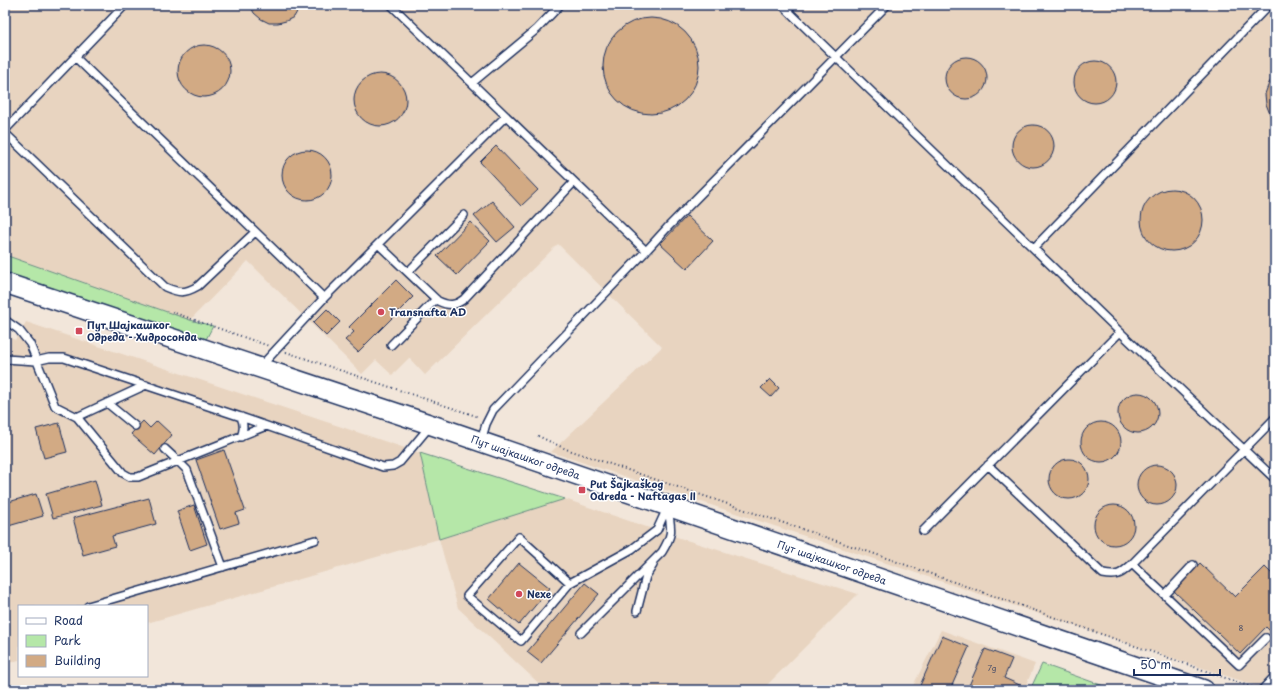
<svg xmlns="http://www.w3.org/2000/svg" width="1280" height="695" viewBox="0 0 1280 695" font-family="'Playpen Sans',sans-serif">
<rect width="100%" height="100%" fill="#f2e6da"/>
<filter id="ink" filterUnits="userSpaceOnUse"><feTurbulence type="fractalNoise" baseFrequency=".025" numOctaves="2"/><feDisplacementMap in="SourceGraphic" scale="8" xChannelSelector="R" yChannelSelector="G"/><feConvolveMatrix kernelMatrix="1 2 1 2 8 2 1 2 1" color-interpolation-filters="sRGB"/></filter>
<g filter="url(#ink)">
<path fill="#e8d4c0" d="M5,5H1275V690H1269L551,452L662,347L558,244L425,375L409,358L392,375L376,360L362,374L248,261L190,320L5,255Z
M26,322L420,453L439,539L565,499L667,534L858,594L762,690H546L458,608L439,539L147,623V606H19V660L5,664V335L15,340Z
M941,630L1035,664L1024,690H911Z"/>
<path fill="#b5e7a8" stroke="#688b83" d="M5,255L190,320L213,326L203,345L5,275Z
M420,453L565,499L439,539Z
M1042,664L1115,690H1030Z"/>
<path fill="#d2aa84" stroke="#1b2f5e" d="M250,5H301L294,17L286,21L278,23H269L261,19L254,13Z
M603 66a48 48 0 1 1 96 0a48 48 0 1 1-96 0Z
M178 71a26 26 0 1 1 52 0a26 26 0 1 1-52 0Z
M945 78a21 21 0 1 1 42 0a21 21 0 1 1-42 0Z
M1074 82a21 21 0 1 1 42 0a21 21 0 1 1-42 0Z
M354 100a26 26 0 1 1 52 0a26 26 0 1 1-52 0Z
M1275,75V120L1270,114L1266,104L1265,94L1269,83Z
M1012 146a21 21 0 1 1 42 0a21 21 0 1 1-42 0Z
M496,146L538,190L521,206L480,162Z
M282 175a25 25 0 1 1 50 0a25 25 0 1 1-50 0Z
M1141 220a31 31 0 1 1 62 0a31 31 0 1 1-62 0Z
M492,201L515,227L497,242L474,216Z
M687,216L713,241L687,269L660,244Z
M470,222L490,241L457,275L437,256Z
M396,280L413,297L358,352L345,340L354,332L349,327Z
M327,309L340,322L326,336L313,323Z
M770,379L779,388L771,397L761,388Z
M1118 413a20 20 0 1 1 40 0a20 20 0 1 1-40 0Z
M143,421L150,428L157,421L172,435L155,455L131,434Z
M1081 442a20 20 0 1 1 40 0a20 20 0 1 1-40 0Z
M59,423L67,452L44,458L36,429Z
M224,450L245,510L236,513L239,523L220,529L196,460Z
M1049 479a20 20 0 1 1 40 0a20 20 0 1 1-40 0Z
M1137 485a20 20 0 1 1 40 0a20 20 0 1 1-40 0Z
M95,480L102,505L53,518L46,494Z
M36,494L43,516L5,527V503Z
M149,498L156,524L112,536L115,546L83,555L73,518Z
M1094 525a20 20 0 1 1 40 0a20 20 0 1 1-40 0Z
M194,505L207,544L190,550L177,511Z
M519,563L550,588L519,625L489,599Z
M1200,563L1235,597L1265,567L1275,577V636L1266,627L1240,654L1174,591Z
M585,583L599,594L541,663L527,652Z
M942,636L969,647L950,690H918Z
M985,649L1012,659L1004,678L1022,686L1021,690H967Z"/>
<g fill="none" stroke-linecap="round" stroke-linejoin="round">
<defs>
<path id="lane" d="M391,5L646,251
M782,5L1120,332L1275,479
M75,57L324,298
M472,83L537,29L560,5
M5,130L125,5
M5,133L165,287C179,293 184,294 198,286L255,232
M378,244L438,301C449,306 455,306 464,299L574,182
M1034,248L1269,5
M408,272L464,215
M5,320L19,330L30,344L55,406L77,417L123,473L130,477H138L266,426
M391,345L436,299
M5,359L36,361L49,358H64L241,417L383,467L393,466L400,462L430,426
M261,366L324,298L506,116
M107,403L135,426
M77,417L146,385
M241,417C244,424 244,429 241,437
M481,441L486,424L493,410L646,251L667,228L887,5
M165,449L179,462L187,470L223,567
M988,465L1103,574C1118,577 1121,574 1132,564L1239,665L1266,638
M923,531L1120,332
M1132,564L1275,418
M570,583L521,641L467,596L519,537L570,583L632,549L657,530L668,506
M1165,595L1193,565
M88,606L315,540
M637,611L646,576L653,565
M581,633L662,552C674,532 671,530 668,508
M1262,690L1275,676"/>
<g id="secondary">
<path id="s1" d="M5,283L432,425L1204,690"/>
</g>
</defs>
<use href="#lane" stroke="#1b2f5e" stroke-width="10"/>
<use href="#secondary" stroke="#1b2f5e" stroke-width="22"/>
<path stroke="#1b2f5e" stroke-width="2" stroke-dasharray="1 3" stroke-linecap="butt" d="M172,312L269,346
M286,352L479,417
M538,436L566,449L872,553L1254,688"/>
<use href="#lane" stroke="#fff" stroke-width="7"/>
<use href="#secondary" stroke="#fff" stroke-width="19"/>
</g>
</g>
<g fill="#d1495b" stroke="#fff" stroke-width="1.5">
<circle cx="381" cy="312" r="4"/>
<rect x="75" y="327" width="8" height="8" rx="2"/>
<rect x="578" y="486" width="8" height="8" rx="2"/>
<circle cx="519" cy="594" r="4"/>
</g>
<g text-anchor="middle" stroke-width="3" stroke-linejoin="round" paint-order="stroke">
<g font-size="8" fill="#494e68">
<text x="1241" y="631">8</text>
<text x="992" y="671">7g</text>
</g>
<g font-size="10" font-weight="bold" fill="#1b2f5e" stroke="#fff" text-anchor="start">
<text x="389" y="316">Transnafta AD</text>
<text x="87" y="329">Пут Шајкашког<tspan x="87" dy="12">Одреда - Хидросонда</tspan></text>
<text x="590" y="488">Put Šajkaškog<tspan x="590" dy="12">Odreda - Naftagas II</tspan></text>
<text x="527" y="598">Nexe</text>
</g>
<g font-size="10" fill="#1b2f5e" stroke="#fff">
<text dy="4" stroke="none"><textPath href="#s1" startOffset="549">Пут шајкашког одреда</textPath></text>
<text dy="4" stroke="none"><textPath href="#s1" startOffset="873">Пут шајкашког одреда</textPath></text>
</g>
</g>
<rect width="1280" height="695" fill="none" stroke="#fff" stroke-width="20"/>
<rect x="10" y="10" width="1260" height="675" fill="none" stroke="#1b2f5e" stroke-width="1.5" filter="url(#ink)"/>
<rect x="18" y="605" width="130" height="72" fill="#ffffff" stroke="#a4acbf"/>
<rect x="26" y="618" width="20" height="6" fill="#ffffff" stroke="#a4acbf"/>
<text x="54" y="625" font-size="12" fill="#1b2f5e">Road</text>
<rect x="26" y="635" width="20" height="12" fill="#b5e7a8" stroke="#a4acbf"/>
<text x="54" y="645" font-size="12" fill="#1b2f5e">Park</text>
<rect x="26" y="655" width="20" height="12" fill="#d2aa84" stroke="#a4acbf"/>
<text x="54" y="665" font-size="12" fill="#1b2f5e">Building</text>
<path d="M1134 669v6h86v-6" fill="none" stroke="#1b2f5e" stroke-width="2"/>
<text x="1140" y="669" font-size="12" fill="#1b2f5e" stroke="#ffffff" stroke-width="3" paint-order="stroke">50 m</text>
</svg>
